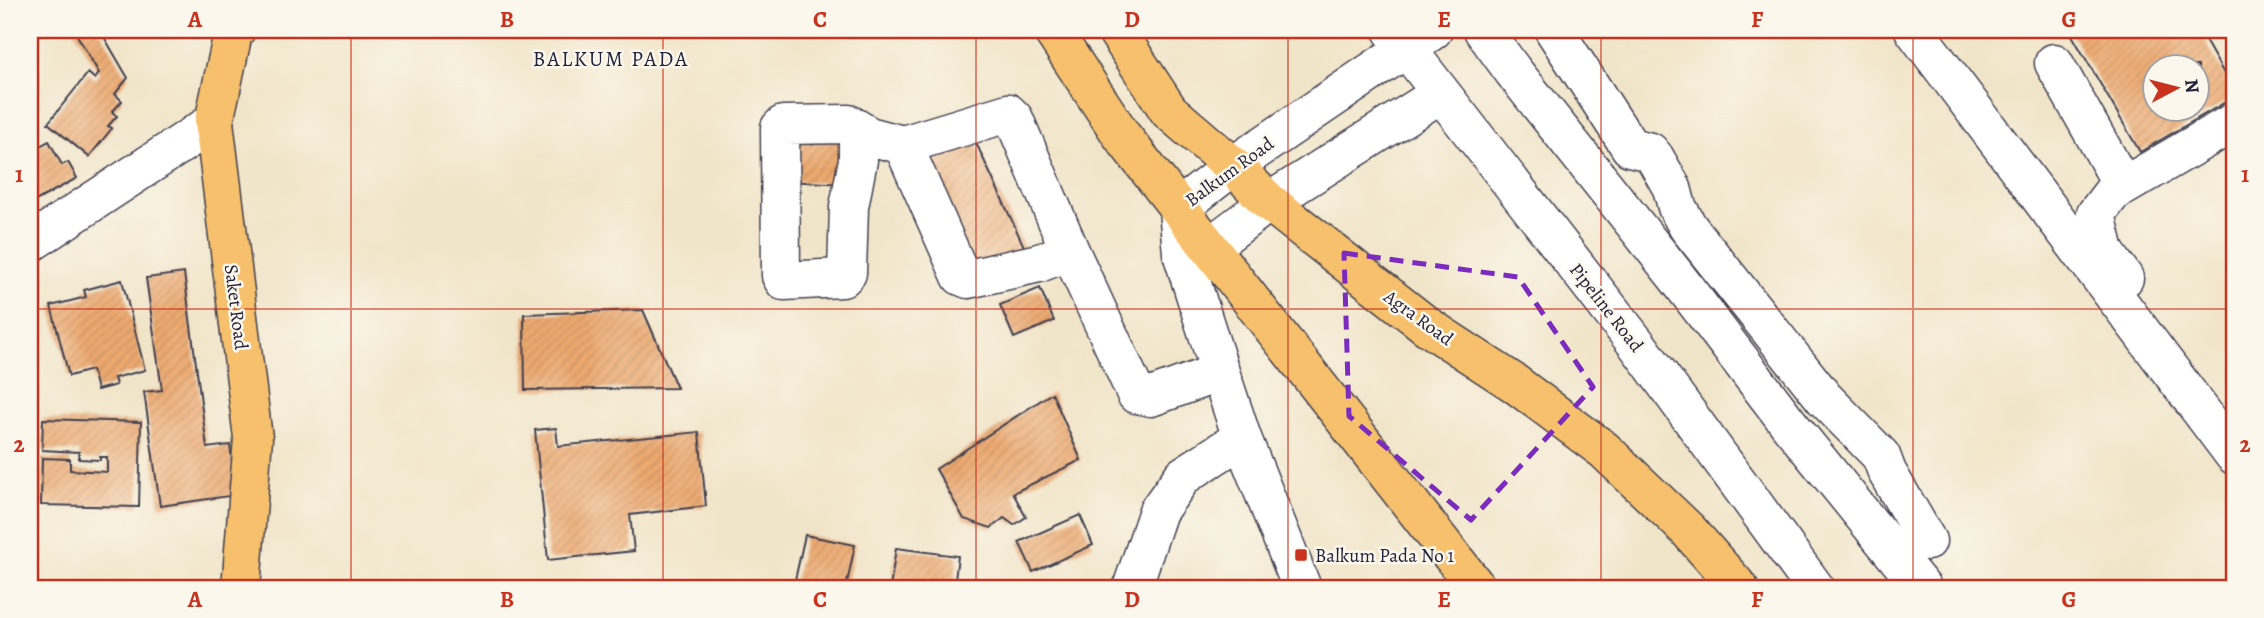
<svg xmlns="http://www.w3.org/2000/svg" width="2264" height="618" viewBox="0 0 2264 618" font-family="Alegreya,serif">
<defs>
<pattern id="building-hatch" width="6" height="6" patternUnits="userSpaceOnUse" patternTransform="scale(1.75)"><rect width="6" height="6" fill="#eca96f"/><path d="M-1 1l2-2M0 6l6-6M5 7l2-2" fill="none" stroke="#ca9161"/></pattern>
</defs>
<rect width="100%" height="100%" fill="#fbf7ec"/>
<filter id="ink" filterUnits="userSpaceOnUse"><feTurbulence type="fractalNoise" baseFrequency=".0143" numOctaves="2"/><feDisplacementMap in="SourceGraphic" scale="14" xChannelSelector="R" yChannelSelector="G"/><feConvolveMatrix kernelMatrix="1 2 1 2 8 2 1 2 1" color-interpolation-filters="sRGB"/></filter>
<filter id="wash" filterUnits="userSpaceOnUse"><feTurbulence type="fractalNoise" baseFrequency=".00686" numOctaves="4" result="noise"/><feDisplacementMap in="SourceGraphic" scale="28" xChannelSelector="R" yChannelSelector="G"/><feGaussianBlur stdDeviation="1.57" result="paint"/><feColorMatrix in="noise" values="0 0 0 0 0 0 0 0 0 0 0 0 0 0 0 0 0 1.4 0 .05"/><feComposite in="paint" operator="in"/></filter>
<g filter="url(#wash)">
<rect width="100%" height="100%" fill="#f1e5c9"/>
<g id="blocks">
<path fill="url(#building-hatch)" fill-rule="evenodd" d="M30,30H35L39,36L30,42Z
M74,30H100L128,78L115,94L122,101L112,112L117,116L108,126L112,128L89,157L48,123L88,73L95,79L99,73Z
M2069,30H2199L2234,91V97L2140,152ZM2156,66H2198V108H2156Z
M783,130L847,136V184L785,181Z
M971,132L1027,253L970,267L917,155Z
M49,141L62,165L68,162L77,178L30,204V171L33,169L30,162V151Z
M184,273L207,448L230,445L236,495L160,506L144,392L162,390L146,278Z
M122,280L145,370L114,378L116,385L97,390L92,370L69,376L51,306L86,297L84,290Z
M1040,288L1054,321L1014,338L1000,305Z
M643,310L677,388L525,390L524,314Z
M1052,393L1081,460L1013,493L1026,517L1014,525L1004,518L991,528L964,519L936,469Z
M43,419L141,422L139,507L41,505L42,458L70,459V470L107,472V457H100V460L79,459V452L42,450Z
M556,428L558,446L699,432L706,506L630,515L634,551L548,560L535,430Z
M1080,515L1093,545L1033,572L1019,542Z
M805,535L855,545L846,588H834L795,580Z
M896,548L958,556L954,588H890Z"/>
</g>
</g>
<g filter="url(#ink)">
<use href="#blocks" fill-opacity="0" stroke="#413f50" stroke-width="2"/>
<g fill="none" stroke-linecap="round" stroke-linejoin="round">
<defs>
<path id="minor" d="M1392,30L1639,347L1815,588
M1483,30L1513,71L1676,276L1789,424L1922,588
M1554,30L1630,147L1650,152L1655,158L1672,188L1677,207L1688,227L1824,398L1881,456L1887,472L1927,541
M1914,30L2234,455
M2054,63L2123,186
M858,132V160L849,207L847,273L842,278L784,281L781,276L780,128L783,125L849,124L869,136L903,145
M30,243L214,122
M1070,251L1039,263L968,279L961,276L903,145L1008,113L1014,119L1070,251L1136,394L1151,397L1220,372
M1182,253L1208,248L1269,202L1440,94
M2124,278L2105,252L2096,214L2112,193L2234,122
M1132,588L1158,511L1183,476L1242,438
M1302,588L1242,438L1220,372L1182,253L1178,209L1233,166L1433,30"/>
<path id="major" d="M236,30L233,33L214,122L253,438L241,588"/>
<path id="highway" d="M1052,30L1122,136L1477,588
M1116,30L1169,111L1233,166L1269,202L1427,326L1514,383L1604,450L1688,530L1739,588"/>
</defs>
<use href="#minor" stroke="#413f50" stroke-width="41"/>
<use href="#major" stroke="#413f50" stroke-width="41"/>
<use href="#highway" stroke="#413f50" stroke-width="41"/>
<use href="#minor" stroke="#fff" stroke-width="38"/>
<use href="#major" stroke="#f7c06c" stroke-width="38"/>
<use href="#highway" stroke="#f7c06c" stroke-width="38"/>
</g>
</g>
<path fill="none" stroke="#7b2cbf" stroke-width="5" stroke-dasharray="14 9" stroke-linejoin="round" d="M1344,253L1518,277L1593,387L1471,520L1349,416Z"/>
<path fill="none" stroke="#c8321e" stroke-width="2" stroke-opacity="0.55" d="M351,30V588M663,30V588M976,30V588M1288,30V588M1601,30V588M1913,30V588M30,309H2234"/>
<rect fill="#c8321e" stroke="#fbf7ec" stroke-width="2.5" x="1294" y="548" width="14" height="14" rx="3.5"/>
<g text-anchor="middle" stroke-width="5" stroke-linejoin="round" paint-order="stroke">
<g font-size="19" fill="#22223b" stroke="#fbf7ec">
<text transform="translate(1229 171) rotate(-36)" y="7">Balkum Road</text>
<text transform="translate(237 307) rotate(83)" y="7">Saket Road</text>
<text transform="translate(1607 307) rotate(52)" y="7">Pipeline Road</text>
<text transform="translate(1419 317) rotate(36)" y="7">Agra Road</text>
</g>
<g font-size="19" fill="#22223b" stroke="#fbf7ec" text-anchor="start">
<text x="1315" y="562">Balkum Pada No 1</text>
</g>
<g font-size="21" letter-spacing="2" fill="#22223b" stroke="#fbf7ec">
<text x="611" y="66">BALKUM PADA</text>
</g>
</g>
<rect width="2264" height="618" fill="none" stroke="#fbf7ec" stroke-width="77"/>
<g transform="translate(2176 88) rotate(83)"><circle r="33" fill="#fbf7ec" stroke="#a4a2a5" stroke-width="2"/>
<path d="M0-5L12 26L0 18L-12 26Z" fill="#c8321e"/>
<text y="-10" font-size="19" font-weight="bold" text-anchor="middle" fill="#22223b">N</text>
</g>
<rect x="38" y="38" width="2188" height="542" fill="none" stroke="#c8321e" stroke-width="2.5"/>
<g font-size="23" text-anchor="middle" font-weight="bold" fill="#c8321e">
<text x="195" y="27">A</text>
<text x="507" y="27">B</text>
<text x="820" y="27">C</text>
<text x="1132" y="27">D</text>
<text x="1444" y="27">E</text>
<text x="1757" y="27">F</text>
<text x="2069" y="27">G</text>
<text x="19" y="182">1</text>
<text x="2245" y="182">1</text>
<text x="19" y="452">2</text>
<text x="2245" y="452">2</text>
<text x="195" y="607">A</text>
<text x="507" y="607">B</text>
<text x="820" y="607">C</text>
<text x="1132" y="607">D</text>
<text x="1444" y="607">E</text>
<text x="1757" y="607">F</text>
<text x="2069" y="607">G</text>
</g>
</svg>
